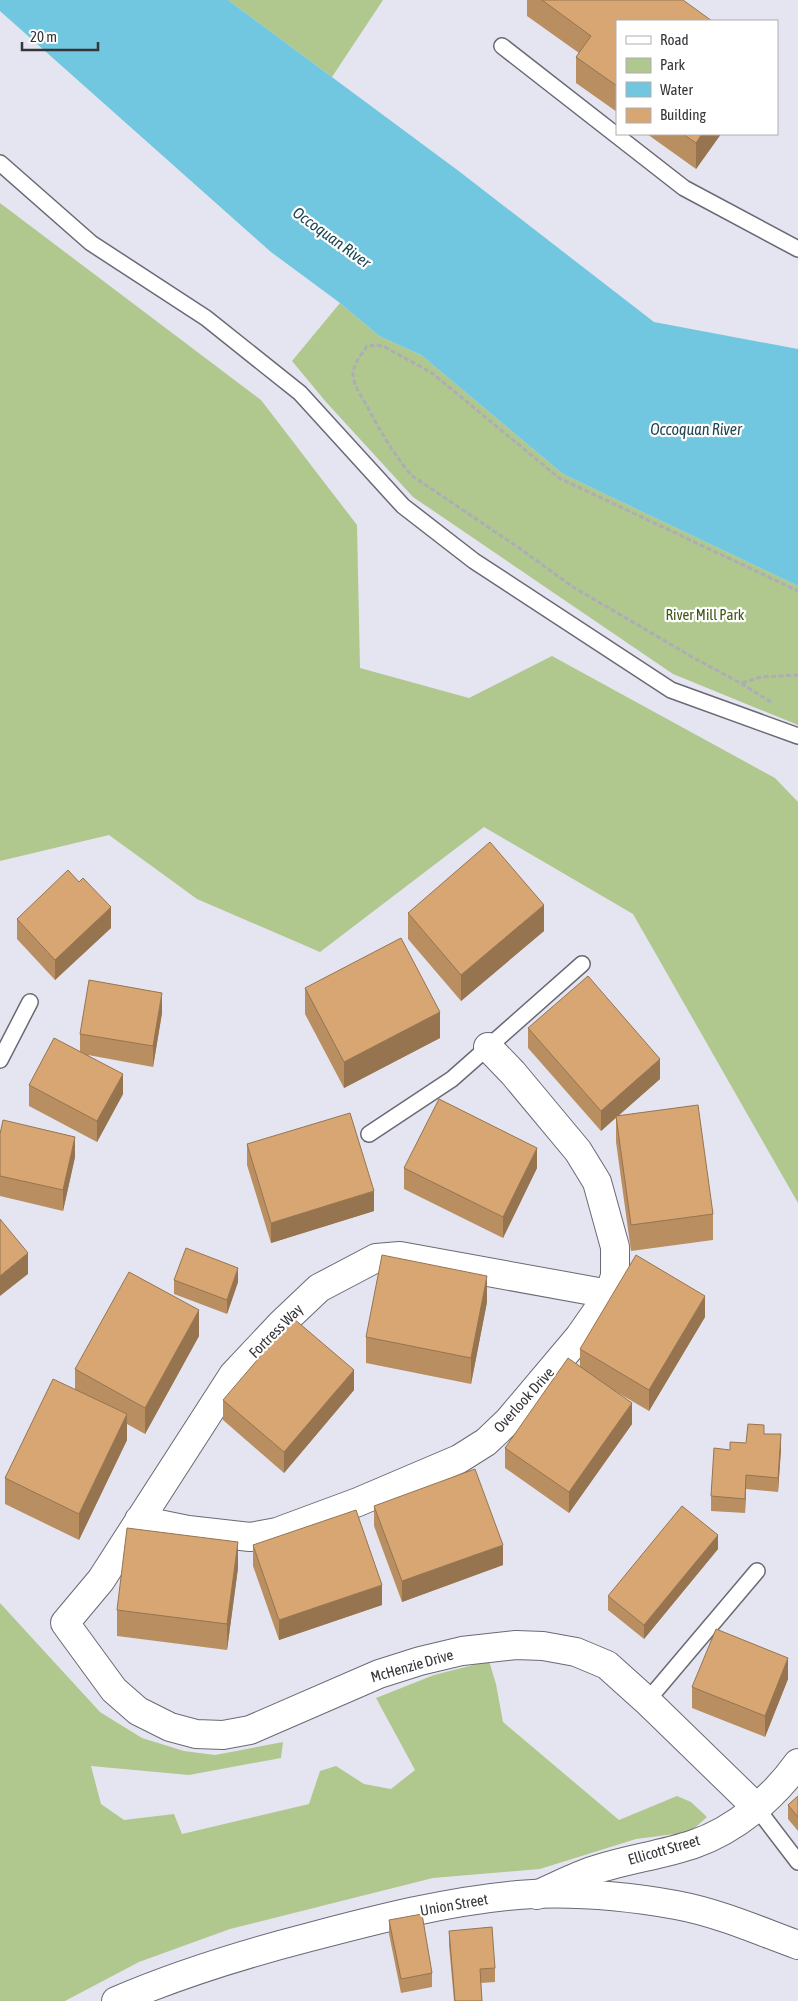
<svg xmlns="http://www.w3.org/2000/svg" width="798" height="2001" viewBox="0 0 798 2001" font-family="'Asap Condensed',sans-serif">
<rect width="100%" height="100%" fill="#e5e5f1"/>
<path fill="#b0c88e" d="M228,0H383L332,77Z
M0,203L261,400L357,525L360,668L469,698L552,656L775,778L798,802V1203L633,914L484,827L320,952L197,899L109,835L0,861Z
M340,303L379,336L421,355L563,474L798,586V725L673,674L413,497L326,402L292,361Z
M0,1603L100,1712L142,1738L184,1751L215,1755L283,1742L281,1758L189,1775L91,1766L101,1804L124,1820L174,1814L182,1834L309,1804L320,1771L336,1766L364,1784L391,1789L415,1770L376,1698L434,1675L489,1661L496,1684L503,1722L619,1820L677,1796L691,1802L707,1817L690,1832L636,1839L540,1869L433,1878L230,1929L139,1962L65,2001H0Z"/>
<path fill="#71c7df" d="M0,0H228L460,172L654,322L798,349V586L563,474L421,355L379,336L340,303L271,252L0,11Z"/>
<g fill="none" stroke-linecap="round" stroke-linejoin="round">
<defs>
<path id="service" d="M502,46L684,188L798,249
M0,163L91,243L206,318L300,393L403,506L474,561L671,690L798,736
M0,1060L30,1002
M369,1134L452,1079L582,964
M647,1701L757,1571
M756,1807L798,1862"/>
<path id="minor" d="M609,1294L400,1256L376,1258L319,1288L280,1325L233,1375L101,1580L65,1623L114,1690L138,1711L170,1727L196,1734L223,1735L250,1730L379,1674L420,1661L462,1651L516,1645L543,1646L576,1652L607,1665L647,1701L756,1807
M139,1520L188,1530L250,1537L277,1532L358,1502L459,1459L486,1442L509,1420L579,1337L609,1294L615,1276V1247L597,1182L578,1151L513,1073L488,1047
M537,1895C554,1887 570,1879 586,1873C621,1860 659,1856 694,1844C735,1830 773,1798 798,1763"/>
<path id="tertiary" d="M116,2001C179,1974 244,1954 310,1937C378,1919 448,1901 518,1895C570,1891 625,1896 676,1905C719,1913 757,1930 798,1945"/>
</defs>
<use href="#service" stroke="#6a6a75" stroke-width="18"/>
<use href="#minor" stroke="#6a6a75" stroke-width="30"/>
<use href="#tertiary" stroke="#6a6a75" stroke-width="30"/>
<path stroke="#adadb7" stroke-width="3" stroke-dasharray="5 2.5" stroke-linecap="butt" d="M742,683L761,677L798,675
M771,702L742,684L694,658L573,587L519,548L411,475C393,453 380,431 367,406C362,397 353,385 353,374C354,363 361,355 367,346L377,345L385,347L432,373L559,478L798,591"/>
<use href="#service" stroke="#fff" stroke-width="15"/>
<use href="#minor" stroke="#fff" stroke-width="28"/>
<use href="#tertiary" stroke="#fff" stroke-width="28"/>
</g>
<path fill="#b98f62" d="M527,0H683L617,21V112L576,83V57L579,53L527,16Z
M647,134H721L696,169Z
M408,913L544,931L461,1001L408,939Z
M17,919L111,928L55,980L17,939Z
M305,988L440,1038L344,1088L305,1014Z
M162,1013L153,1067L88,1055L123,1094L97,1142L29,1106V1085L80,1051V1034Z
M528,1028L660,1079L619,1115L713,1214V1240L631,1251L616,1142V1117L601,1131L528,1048Z
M0,1134L75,1157L63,1211L0,1196Z
M247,1144L374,1211L271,1243L247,1165Z
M404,1168H537L503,1238L404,1189Z
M174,1280L238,1282L227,1314L174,1294Z
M487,1302L471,1384L366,1363V1337Z
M705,1317L649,1411L608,1387L632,1424L569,1513L505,1468V1448L580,1367V1349Z
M199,1336L145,1434L127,1424V1440L79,1540L5,1504V1478L75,1389V1369Z
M354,1390L284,1473L223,1420V1400Z
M764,1434L781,1449L778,1492L746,1489L745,1513L711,1511V1496L730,1450L746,1443Z
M374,1506L503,1565L402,1602L374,1526Z
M253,1545L382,1605L279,1640L253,1566Z
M718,1549L644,1639L608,1610V1596Z
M238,1568L227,1650L117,1636V1610Z
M788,1679L765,1737L692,1708V1687Z
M798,1796V1831L788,1819V1805Z
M389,1920L432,1973V1987L401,1993L389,1934Z
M449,1931L495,1968V1982L481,1983L482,2001H454L449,1945Z"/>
<path fill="#967450" d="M702,134H721L696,169V143Z
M544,905V931L461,1001V975Z
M111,907V928L55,980V960Z
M162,993V1013L153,1067V1046Z
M440,1012V1038L344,1088V1062Z
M660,1059V1079L601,1131V1111Z
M123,1074V1094L97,1142V1121Z
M75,1137V1157L63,1211V1190Z
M537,1148V1168L503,1238V1217Z
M374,1191V1211L271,1243V1223Z
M28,1253V1274L0,1296V1276Z
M238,1268V1282L227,1314V1300Z
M487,1276V1302L471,1384V1358Z
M705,1296V1317L649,1411V1390Z
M199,1310V1336L145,1434V1408Z
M354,1370V1390L284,1473V1452Z
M632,1403V1424L569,1513V1492Z
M127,1414V1440L79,1540V1514Z
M781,1434V1449L778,1492V1478Z
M746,1475V1489L745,1513V1499Z
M718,1535V1549L644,1639V1625Z
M238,1542V1568L227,1650V1624Z
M503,1545V1565L402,1602V1581Z
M382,1585V1605L279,1640V1620Z
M788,1658V1679L765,1737V1716Z"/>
<path fill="#d7a672" stroke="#967450" d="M542,0H683L712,21H617V86L576,57L591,36Z
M683,134H702L696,143Z
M490,842L544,905L461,975L408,913Z
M68,870L79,882L83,878L111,907L55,960L17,919Z
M401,938L440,1012L344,1062L305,988Z
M588,976L660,1059L601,1111L528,1028Z
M89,980L162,993L153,1046L80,1034Z
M54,1038L123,1074L97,1121L29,1085Z
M439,1099L537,1148L503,1217L404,1168Z
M698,1105L713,1214L631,1225L616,1116Z
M350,1113L374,1191L271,1223L247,1144Z
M3,1120L75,1137L63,1190L0,1176V1134Z
M0,1219L28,1253L0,1276Z
M186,1248L238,1268L227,1300L174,1280Z
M382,1255L487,1276L471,1358L366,1337Z
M636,1255L705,1296L649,1390L580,1349Z
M129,1272L199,1310L145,1408L75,1369Z
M293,1318L354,1370L284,1452L223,1400Z
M568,1358L632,1403L569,1492L505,1448Z
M53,1379L127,1414L79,1514L5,1478Z
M748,1424L764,1425V1434H781L778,1478L746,1475L745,1499L711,1496L714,1448L730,1450V1442L746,1443Z
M475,1469L503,1545L402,1581L374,1506Z
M682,1506L718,1535L644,1625L608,1596Z
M356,1510L382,1585L279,1620L253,1545Z
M127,1528L238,1542L227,1624L117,1610Z
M716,1629L788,1658L765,1716L692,1687Z
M798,1796V1817L788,1805Z
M422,1914L432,1973L401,1979L389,1920Z
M492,1927L495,1968L480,1969L482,2001H455L449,1931Z"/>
<g text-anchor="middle" stroke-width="4.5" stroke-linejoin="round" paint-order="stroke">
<g font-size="15" fill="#405714" stroke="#fff">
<text x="705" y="620">River Mill Park</text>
</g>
<g font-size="15" fill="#35353a" stroke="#fff">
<text transform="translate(276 1331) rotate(-45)" y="5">Fortress Way</text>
<text transform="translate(524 1400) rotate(-48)" y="5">Overlook Drive</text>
<text transform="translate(412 1666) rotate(-16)" y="5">McHenzie Drive</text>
<text transform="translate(664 1850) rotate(-16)" y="5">Ellicott Street</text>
<text transform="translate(454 1905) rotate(-10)" y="5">Union Street</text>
</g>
<g font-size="16" font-style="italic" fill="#1f4651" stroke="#fff">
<text transform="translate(332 237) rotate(36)" y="6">Occoquan River</text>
<text x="696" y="435">Occoquan River</text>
</g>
</g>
<rect x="616" y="20" width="162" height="115" fill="#ffffff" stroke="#aeaeb0"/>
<rect x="626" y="36" width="25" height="8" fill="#ffffff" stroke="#aeaeb0"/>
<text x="660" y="45" font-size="15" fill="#35353a">Road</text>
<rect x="626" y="58" width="25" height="15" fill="#b0c88e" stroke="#aeaeb0"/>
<text x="660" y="70" font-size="15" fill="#35353a">Park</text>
<rect x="626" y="82" width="25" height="15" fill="#71c7df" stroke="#aeaeb0"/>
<text x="660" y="95" font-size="15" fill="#35353a">Water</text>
<rect x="626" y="108" width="25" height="15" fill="#d7a672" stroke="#aeaeb0"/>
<text x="660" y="120" font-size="15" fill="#35353a">Building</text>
<path d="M22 42v8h76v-8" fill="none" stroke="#35353a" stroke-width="2.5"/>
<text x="30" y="42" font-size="15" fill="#35353a" stroke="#ffffff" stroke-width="4" paint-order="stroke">20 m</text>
</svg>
